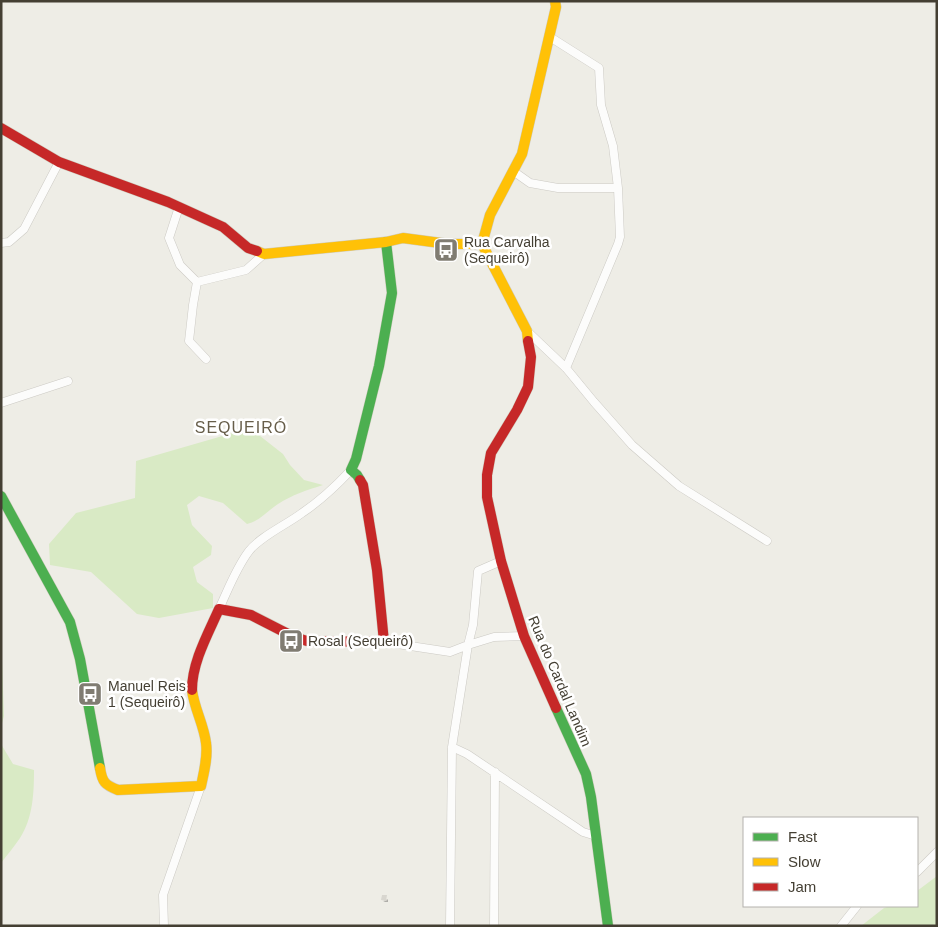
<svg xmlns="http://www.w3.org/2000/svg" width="938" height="927" viewBox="0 0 938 927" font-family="Helvetica,sans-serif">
<defs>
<filter id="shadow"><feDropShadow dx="2.5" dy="4.5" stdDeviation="0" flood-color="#0004"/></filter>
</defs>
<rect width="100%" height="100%" fill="#eeede6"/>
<path fill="#d9eac5" d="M250,428L283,454L290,465L304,480L323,485C307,490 292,495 278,504C267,511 260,521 247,524L223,503L199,496L187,505L192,525L212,546L211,555L193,567L197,582L213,594V608L159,618L137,614L91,572L50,565L49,544L76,513L135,498L136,461Z
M1,634L4,716L1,727Z
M1,744L13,764L34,770C34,793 33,818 20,838C14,847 7,855 1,863Z
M937,876V926H861L884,908L890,906H917V891Z"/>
<path fill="#d8d6cf" filter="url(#shadow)" d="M382,895H387L386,901L381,900Z"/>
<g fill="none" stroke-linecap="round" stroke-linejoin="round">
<defs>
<path id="street" d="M550,37L599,68L601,105L613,146L618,188L620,237L618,244L566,368
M513,171L530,183L558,188H618
M179,207L169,238L180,265L197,282L246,270L264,254
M1,243L9,242L24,229L59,162
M197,282L193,305L189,341L206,359
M527,331L566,368L594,402L632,445L679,486L767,541
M1,403L68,381
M219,609C228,590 236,568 249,551C261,536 286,525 302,513C320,501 336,486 351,470
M384,642L450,652L468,645L494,637L524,636
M452,747L467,754L583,832L596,836
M917,872L937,852
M164,926L163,895L201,786
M450,926L452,747L468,645L473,625L478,571L501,561
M494,926L495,772
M841,926L857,906"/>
<path id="fast" d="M360,480L357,475L351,470L356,459L379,366L392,293L386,242
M1,496L70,622L80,659L100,768
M556,708L586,774L591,797L608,926"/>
<path id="slow" d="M257,251L264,254L386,242L403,238L448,244H482
M528,341L527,331L482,244L490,215L522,154L556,7L555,1
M100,768C102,782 105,785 118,790L201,786C204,772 208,757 206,743C204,725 194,708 192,690"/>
<path id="jam" d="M1,128L59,162L168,202L223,227L248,248L257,251
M528,341L531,357L528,387L517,410L491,453L487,475V497L501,561L524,636L556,708
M192,690C192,662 208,634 219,609L251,615L294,637L307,641L384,642L377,570L363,485L360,480"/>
</defs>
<use href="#street" stroke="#cccac4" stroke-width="9"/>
<use href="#fast" stroke="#cecbbd" stroke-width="11"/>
<use href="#slow" stroke="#cecbbd" stroke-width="11"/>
<use href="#jam" stroke="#cecbbd" stroke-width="11"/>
<use href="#street" stroke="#fcfcfb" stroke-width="8"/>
<use href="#fast" stroke="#4caf50" stroke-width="10"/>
<use href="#slow" stroke="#ffc107" stroke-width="10"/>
<use href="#jam" stroke="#c62828" stroke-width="10"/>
</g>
<defs>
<symbol id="bus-square" viewBox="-11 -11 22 22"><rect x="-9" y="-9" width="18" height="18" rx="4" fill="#807c72" stroke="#fff"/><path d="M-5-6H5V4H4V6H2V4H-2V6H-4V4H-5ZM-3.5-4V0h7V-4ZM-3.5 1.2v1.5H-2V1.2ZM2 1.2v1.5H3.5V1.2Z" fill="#fff"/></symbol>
</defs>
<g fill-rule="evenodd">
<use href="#bus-square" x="432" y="236" width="28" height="28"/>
<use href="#bus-square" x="277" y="627" width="28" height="28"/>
<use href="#bus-square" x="76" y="680" width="28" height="28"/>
</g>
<g text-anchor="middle" stroke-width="5" stroke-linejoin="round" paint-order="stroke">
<g font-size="14" fill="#443f33" stroke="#fff" text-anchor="start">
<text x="464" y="247">Rua Carvalha<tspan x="464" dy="16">(Sequeirô)</tspan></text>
<text x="308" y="646">Rosal (Sequeirô)</text>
<text x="108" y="691">Manuel Reis<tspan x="108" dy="16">1 (Sequeirô)</tspan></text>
</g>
<g font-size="14" fill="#443f33" stroke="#fff">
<text transform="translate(560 681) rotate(67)" y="5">Rua do Cardal Landim</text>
</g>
<g font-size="16" letter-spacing="1" fill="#675e4a" stroke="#fff">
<text x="241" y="433">SEQUEIRÓ</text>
</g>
</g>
<rect width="938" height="927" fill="none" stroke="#443f33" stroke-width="5"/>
<rect x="743" y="817" width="175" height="90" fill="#ffffff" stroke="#b4b2ad"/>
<rect x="753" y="833" width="25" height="8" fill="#4caf50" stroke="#b4b2ad"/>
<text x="788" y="842" font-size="15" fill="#443f33">Fast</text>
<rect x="753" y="858" width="25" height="8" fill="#ffc107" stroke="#b4b2ad"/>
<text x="788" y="867" font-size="15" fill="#443f33">Slow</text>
<rect x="753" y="883" width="25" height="8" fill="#c62828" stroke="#b4b2ad"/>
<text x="788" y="892" font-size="15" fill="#443f33">Jam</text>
</svg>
